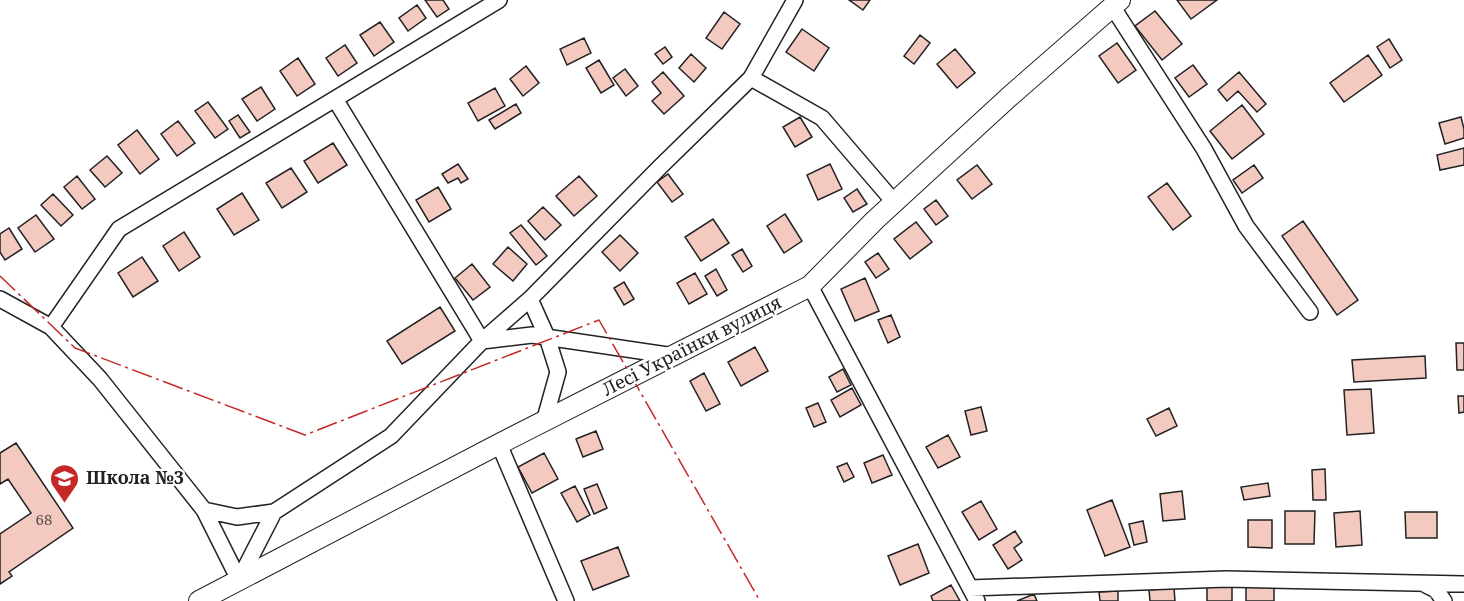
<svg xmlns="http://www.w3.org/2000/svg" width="1464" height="601" viewBox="0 0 1464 601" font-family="'Noto Serif',serif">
<rect width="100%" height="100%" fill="#fff"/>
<path fill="#f3c9c0" stroke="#222" stroke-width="1.5" d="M425,0H443L449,9L437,17Z
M849,0H870L863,10Z
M1177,0H1217L1191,19Z
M417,5L426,18L408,31L399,18Z
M1155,11L1182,44L1162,60L1135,26Z
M724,12L740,24L722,49L706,38Z
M380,22L394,42L374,56L360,35Z
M802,29L829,48L814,71L786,52Z
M920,35L930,43L914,64L904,56Z
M584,38L591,53L567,65L560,49Z
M1389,39L1402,60L1390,68L1377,47Z
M1117,43L1136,70L1118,83L1099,56Z
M345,45L357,63L338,76L326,58Z
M665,47L672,57L663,64L655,54Z
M955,49L975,73L957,88L937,64Z
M691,54L706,68L694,82L679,68Z
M1368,55L1382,75L1344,102L1330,83Z
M298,58L315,84L297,96L280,71Z
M599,60L614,85L601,93L586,68Z
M1193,65L1207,84L1189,97L1175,78Z
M526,66L539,83L523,96L510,79Z
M625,69L638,86L626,96L613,78Z
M663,72L684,96L664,114L652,101L661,93L652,82Z
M1239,72L1266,104L1257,112L1238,91L1227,101L1218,90Z
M261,87L275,109L257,121L242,99Z
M495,88L505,106L478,121L468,103Z
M208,102L228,129L215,138L195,111Z
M516,104L521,113L495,129L489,120Z
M1242,105L1264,134L1232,159L1210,131Z
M238,115L250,132L240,138L229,121Z
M800,117L812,137L795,147L783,127Z
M1461,117L1464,129V138L1445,144L1439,123Z
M178,121L195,143L177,156L161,134Z
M137,130L159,159L140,174L118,145Z
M333,143L347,165L318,183L304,161Z
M1464,148V165L1440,170L1437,155Z
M107,156L122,173L105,187L90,170Z
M458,164L468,179L461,183L458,178L448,183L442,174Z
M830,164L842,189L818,200L807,175Z
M977,165L992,184L972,199L957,180Z
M1254,165L1263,178L1242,193L1233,180Z
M291,168L307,192L282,208L266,183Z
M668,174L683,194L672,202L657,182Z
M77,176L95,199L82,209L64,187Z
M579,176L597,196L574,216L556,196Z
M1167,183L1191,216L1173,230L1148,197Z
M438,187L451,209L429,222L416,200Z
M857,189L867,204L853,212L844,198Z
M242,193L259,220L234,235L217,209Z
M53,194L73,215L61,226L41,205Z
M936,200L948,216L936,225L924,209Z
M543,207L561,225L545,240L528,221Z
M785,214L802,241L784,253L767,226Z
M36,215L54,239L35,252L18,228Z
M713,219L729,243L701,261L685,237Z
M1303,221L1358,300L1337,315L1282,236Z
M916,222L932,242L910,259L894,239Z
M521,225L547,256L536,265L510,233Z
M9,228L22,249L5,260L0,252V234Z
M184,232L200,257L179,271L163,246Z
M620,235L638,253L620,271L602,252Z
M508,247L527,264L513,281L493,264Z
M742,249L752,266L743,272L732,255Z
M878,253L889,269L876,278L865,262Z
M142,257L158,281L133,297L118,273Z
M472,264L490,287L473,300L455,278Z
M716,269L727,290L717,296L705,276Z
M695,273L707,294L689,304L677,283Z
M865,278L879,311L855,321L841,289Z
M624,282L634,299L624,305L614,288Z
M440,307L455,331L402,364L387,341Z
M891,315L900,337L888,343L878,320Z
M1456,343H1464V370H1457Z
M755,347L768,371L741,386L728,362Z
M1425,356L1426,378L1354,382L1352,360Z
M843,369L851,385L837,392L829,377Z
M704,373L720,404L706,411L690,381Z
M852,388L861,405L840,417L831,400Z
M1371,389L1374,433L1347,435L1344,390Z
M1458,396H1464V412L1459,413Z
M818,403L826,422L814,427L806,408Z
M981,407L987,431L971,435L965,411Z
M1169,408L1177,426L1156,436L1147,419Z
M596,431L603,449L583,457L576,439Z
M948,435L960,457L938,468L926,447Z
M16,443L73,528L9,572L12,576L0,584V534L31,513L8,479L0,484V453Z
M544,453L558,479L532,493L518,467Z
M883,455L892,475L872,483L864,463Z
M847,463L854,477L844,482L837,467Z
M1325,469L1326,500H1313L1312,470Z
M1268,483L1270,496L1244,500L1241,487Z
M597,484L607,508L594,514L584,489Z
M575,486L590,515L577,522L561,493Z
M1182,491L1185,519L1163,521L1160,494Z
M1112,500L1130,547L1105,556L1087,510Z
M981,501L997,529L979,540L962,512Z
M1285,511H1315L1314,544H1285Z
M1360,511L1362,545L1336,547L1334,513Z
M1405,512H1437V538H1406Z
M1248,520H1272V548L1248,547Z
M1143,521L1147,542L1134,545L1129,524Z
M1015,531L1022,542L1014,548L1022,560L1008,569L993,545Z
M918,544L929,573L900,585L888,556Z
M618,547L629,576L593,590L581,561Z
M951,585L960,601H933L931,596Z
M1246,585L1274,586V601H1246Z
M1232,586V601H1207V587Z
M1174,588L1175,601H1150L1149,590Z
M1118,591V601H1100L1099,592Z
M1034,594L1037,601H1017Z"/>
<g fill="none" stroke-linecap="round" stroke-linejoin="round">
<defs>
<path id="minor" d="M1112,6L1204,149L1246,226L1310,312
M751,78L822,118L894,202
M335,99L482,341L532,335L674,356
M810,286L977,601
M0,299L51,327L100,379L204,510L239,580
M530,299L547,337L558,372L544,422
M51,327L119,229L499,0
M499,444L566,601
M204,510L237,517L274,512
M239,580L274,512L391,436L482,341L530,299L660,167L751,78L795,0
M1424,584L1436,590L1444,601
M970,588L1226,579L1464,584"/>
<path id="tertiary" d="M199,601L499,444L810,286L875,220L1009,97L1120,0"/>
</defs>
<use href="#minor" stroke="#222" stroke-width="18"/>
<use href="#tertiary" stroke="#222" stroke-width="22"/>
<use href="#minor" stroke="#fff" stroke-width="15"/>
<use href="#tertiary" stroke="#fff" stroke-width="20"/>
<path stroke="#c62828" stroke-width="1.5" stroke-dasharray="21 4.5 3 4.5" stroke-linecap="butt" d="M0,276L75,348L305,435L599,320L760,601"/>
</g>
<defs>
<symbol id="school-pin" viewBox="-11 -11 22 30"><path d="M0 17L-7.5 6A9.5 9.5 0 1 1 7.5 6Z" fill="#c62828" stroke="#fff"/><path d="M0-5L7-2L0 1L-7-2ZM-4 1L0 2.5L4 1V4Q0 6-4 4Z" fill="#fff"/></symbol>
</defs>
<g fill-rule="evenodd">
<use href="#school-pin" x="48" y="462" width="33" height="45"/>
</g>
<g text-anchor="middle" stroke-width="4.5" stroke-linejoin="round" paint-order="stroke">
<g font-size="15" fill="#564c4a">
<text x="44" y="525">68</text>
</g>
<g font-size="18" fill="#222" stroke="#fff">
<text transform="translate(692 346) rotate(-27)" y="6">Лесі Українки вулиця</text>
</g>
<g font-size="18" font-weight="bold" fill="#222" stroke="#fff" text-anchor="start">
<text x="86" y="484">Школа №3</text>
</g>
</g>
</svg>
